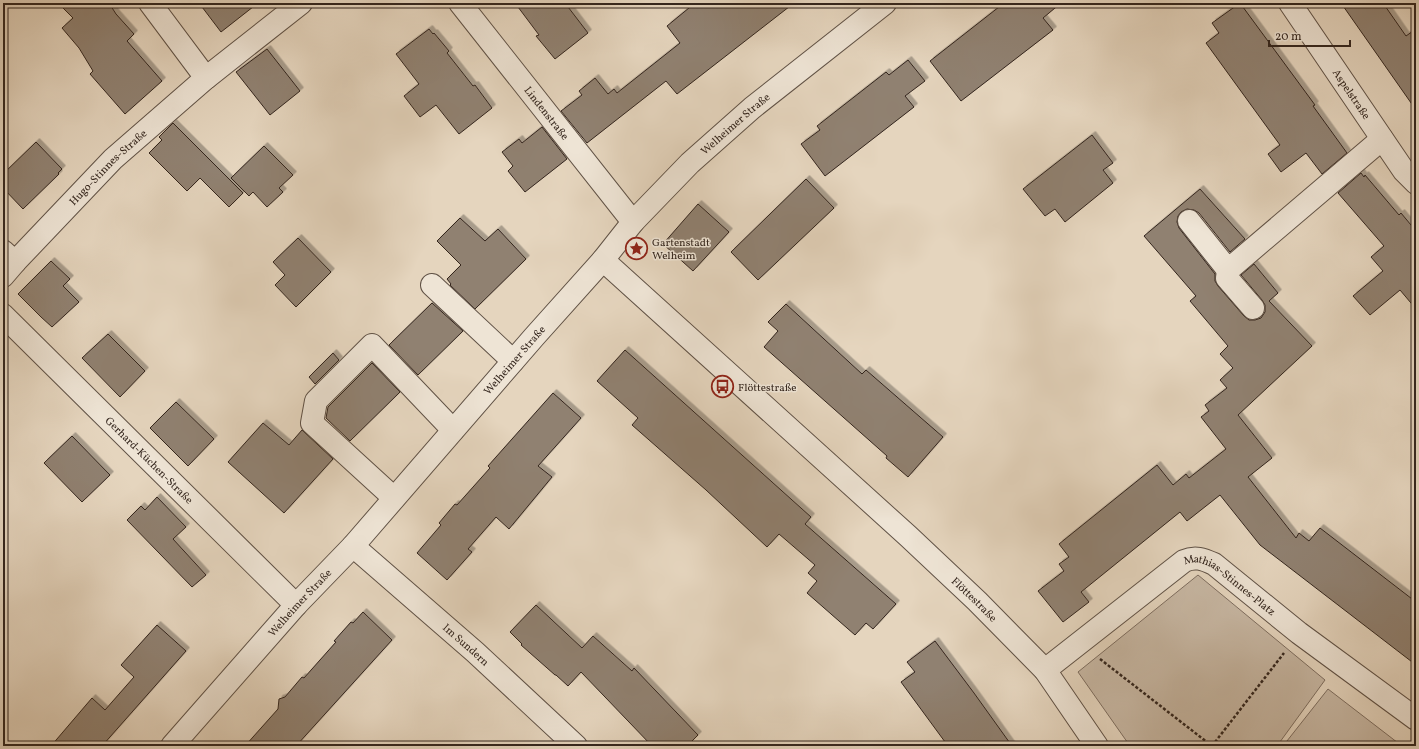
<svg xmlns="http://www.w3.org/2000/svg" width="1419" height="749" viewBox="0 0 1419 749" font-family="Vollkorn,serif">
<defs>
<filter id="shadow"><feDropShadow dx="3.5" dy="-3.5" stdDeviation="0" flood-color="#0004"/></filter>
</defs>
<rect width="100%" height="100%" fill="#e5d5be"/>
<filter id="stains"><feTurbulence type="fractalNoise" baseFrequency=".005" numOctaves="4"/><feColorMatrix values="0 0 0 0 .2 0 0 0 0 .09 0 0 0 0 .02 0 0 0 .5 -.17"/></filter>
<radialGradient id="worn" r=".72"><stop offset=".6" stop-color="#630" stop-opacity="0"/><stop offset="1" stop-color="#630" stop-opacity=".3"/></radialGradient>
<path fill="#c7b7a3" stroke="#7e6e60" d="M1198,575L1325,680L1277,746H1130L1078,672Z
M1328,689L1402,746H1283Z"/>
<path fill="#908171" stroke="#34261e" filter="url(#shadow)" d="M58,3H109L116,14L134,34L127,41L162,81L125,114L90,74L93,71L79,48L62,28L73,18Z
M199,3H258L221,32Z
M515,3H565L588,33L555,59L536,36L539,35Z
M695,3H794L677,94L666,81L587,143L561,111L582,95L579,91L595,78L608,94L614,89L617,93L680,43L667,26Z
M1004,3H1061L1043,18L1053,30L961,101L930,61Z
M1240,3L1315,105L1313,106L1347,153L1322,174L1306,153L1281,172L1268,154L1280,145L1206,43L1219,33L1212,23Z
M1341,3H1383L1406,36L1416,29V110Z
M429,29L433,34L434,33L449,51L447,53L473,86L475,85L492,108L459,134L436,105L420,117L404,96L419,84L396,54Z
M267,49L300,91L270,115L236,72Z
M908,60L925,81L905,96L914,107L825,176L801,144L820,130L817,126L886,72L889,75Z
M173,123L243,193L229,207L200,178L187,191L149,153L162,140L159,137Z
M542,127L567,159L525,192L508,171L513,166L502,152L519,139L522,143Z
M1092,135L1113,163L1103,170L1113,183L1065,222L1055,209L1045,216L1023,189Z
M36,142L62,169L58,173L59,174L23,209L3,188V174Z
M264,146L293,175L279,188L283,192L267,207L253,192L249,196L231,178Z
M1361,173L1364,177L1365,175L1399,215L1401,213L1416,231V309L1400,290L1370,315L1353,296L1383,271L1371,257L1384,246L1338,193Z
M806,179L834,208L758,280L731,252Z
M1200,189L1245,239L1230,252L1199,213L1194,210L1187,209L1181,212L1178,216L1177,222L1179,228L1215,274V281L1218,286L1244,316L1249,320H1255L1261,318L1265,312V305L1262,300L1241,275L1254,264L1278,293L1269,301L1312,346L1238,415L1272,458L1248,477L1296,538L1299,533L1309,541L1320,528L1416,602V665L1260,545L1220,495L1187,521L1180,512L1081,592L1089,602L1063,622L1038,591L1064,571L1059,564L1069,557L1059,544L1157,465L1173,485L1186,474L1189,478L1226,449L1201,417L1209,411L1205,405L1227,388L1220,380L1233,368L1220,354L1228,346L1190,301L1196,296L1144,236Z
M698,204L729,232L693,271L663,244Z
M460,218L485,241L498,229L526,259L475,309L450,285L451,284L447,279L461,265L437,241Z
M298,238L331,272L296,307L275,285L285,275L273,262Z
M51,261L70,279L63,286L79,302L52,327L41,317L18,294Z
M432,303L463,331L418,375L389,345Z
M786,304L862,374L866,370L943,437L908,477L886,458L887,456L764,347L778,331L768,322Z
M108,334L145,371L120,397L82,358Z
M625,350L811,517L805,524L896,604L873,629L866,623L855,635L807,593L817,581L808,573L815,565L779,534L767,547L706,490L632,425L638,418L597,381Z
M333,353L339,360L315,384L309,377Z
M372,363L400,392L350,441L326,418L328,407Z
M553,393L581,418L538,466L552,477L509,529L496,517L468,549L472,552L447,580L417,553L441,525L439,523L455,504L457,505L490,468L488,466Z
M176,402L214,439L188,466L150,428Z
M263,423L289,445L302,430L333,459L284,513L228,462Z
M72,436L110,475L82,502L44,463Z
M157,497L186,527L173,539L206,575L192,587L127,520L141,506L145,510Z
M536,605L582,648L593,636L632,671L634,668L698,735L687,746H652L581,672L568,686L556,675H555L521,645L522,644L510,632Z
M363,612L392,640L296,746H245L278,709L279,699L285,697L302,677L304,678L336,642L334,641L351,622L353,623Z
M157,625L186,651L102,746H51L92,698L105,710L134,677L121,665Z
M935,641L974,693L1012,746H948L901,682L915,672L907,662Z"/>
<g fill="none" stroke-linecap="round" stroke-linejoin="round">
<defs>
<g id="minor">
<path d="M150,3L206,78"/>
<path id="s1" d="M460,3L633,222"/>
<path id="s2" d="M1290,3L1404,171L1416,183"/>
<path d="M1189,221L1228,270L1382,139"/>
<path id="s3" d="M3,251L15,262L113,159L206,78L301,3"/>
<path id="s4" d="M603,260L908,536L977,601L1045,670L1097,746"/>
<path d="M1228,270L1227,278L1253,308"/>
<path d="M3,276L15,262"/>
<path d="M432,285L513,361"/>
<path id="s5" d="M3,315L296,605"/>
<path d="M394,498L312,423L316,401L372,345L453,430"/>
<path id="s6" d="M353,546L475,652L576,746"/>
<path id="s7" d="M1045,670L1184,561C1195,556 1203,559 1214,564L1299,633L1416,719"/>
<path id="s8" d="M172,746L296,605L353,546L534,337L603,260L633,222L690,163L752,108L885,3"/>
</g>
</defs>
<use href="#minor" stroke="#605246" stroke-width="24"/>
<path stroke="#34261e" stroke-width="2.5" stroke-dasharray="3 2" stroke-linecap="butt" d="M1100,659L1212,746
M1212,746L1284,653"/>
<use href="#minor" stroke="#eee4d5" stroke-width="22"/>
</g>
<defs>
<symbol id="sight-ring" viewBox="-11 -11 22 22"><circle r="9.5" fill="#eee4d5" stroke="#8f2418" stroke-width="1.5"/><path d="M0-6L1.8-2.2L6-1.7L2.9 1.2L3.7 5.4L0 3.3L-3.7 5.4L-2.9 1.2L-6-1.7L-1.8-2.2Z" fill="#8f2418"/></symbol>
<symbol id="bus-ring" viewBox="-11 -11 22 22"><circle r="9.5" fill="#eee4d5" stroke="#8f2418" stroke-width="1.5"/><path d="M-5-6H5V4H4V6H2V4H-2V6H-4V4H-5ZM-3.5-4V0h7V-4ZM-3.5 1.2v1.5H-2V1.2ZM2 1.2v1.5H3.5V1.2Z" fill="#8f2418"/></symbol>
</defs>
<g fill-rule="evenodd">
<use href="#sight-ring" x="624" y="236" width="25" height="25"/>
<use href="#bus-ring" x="710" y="374" width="25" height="25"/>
</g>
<g text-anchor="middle" stroke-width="3" stroke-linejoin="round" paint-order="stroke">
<g font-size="11" fill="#34261e" stroke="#eee4d5">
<text dy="4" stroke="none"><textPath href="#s2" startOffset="110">Aspelstraße</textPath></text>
<text dy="4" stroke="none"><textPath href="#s1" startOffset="140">Lindenstraße</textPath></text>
<text dy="4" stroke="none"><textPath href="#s8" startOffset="840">Welheimer Straße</textPath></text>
<text dy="4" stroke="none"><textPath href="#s3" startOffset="149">Hugo-Stinnes-Straße</textPath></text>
<text dy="4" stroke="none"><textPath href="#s8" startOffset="516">Welheimer Straße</textPath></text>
<text dy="4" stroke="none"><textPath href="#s5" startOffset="206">Gerhard-Küchen-Straße</textPath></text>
<text dy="4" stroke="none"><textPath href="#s7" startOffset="231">Mathias-Stinnes-Platz</textPath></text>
<text dy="4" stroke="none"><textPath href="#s4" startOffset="503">Flöttestraße</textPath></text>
<text dy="4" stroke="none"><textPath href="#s8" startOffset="192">Welheimer Straße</textPath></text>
<text dy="4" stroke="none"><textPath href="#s6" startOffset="150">Im Sundern</textPath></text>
</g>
<g font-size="11" fill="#34261e" stroke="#eee4d5" text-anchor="start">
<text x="652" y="246">Gartenstadt<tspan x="652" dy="13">Welheim</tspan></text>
<text x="738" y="391">Flöttestraße</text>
</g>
</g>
<rect width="1419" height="749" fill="none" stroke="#e5d5be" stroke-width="16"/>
<rect x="4" y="4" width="1411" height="741" fill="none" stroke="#34261e" stroke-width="2"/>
<rect x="8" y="8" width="1403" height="733" fill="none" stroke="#34261e"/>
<path d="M1269 40v6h81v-6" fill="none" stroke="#34261e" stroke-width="2"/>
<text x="1275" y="40" font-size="12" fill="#34261e" stroke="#eee4d5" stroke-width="3" paint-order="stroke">20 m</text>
<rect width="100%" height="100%" filter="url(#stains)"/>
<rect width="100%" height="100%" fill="url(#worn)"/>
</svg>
